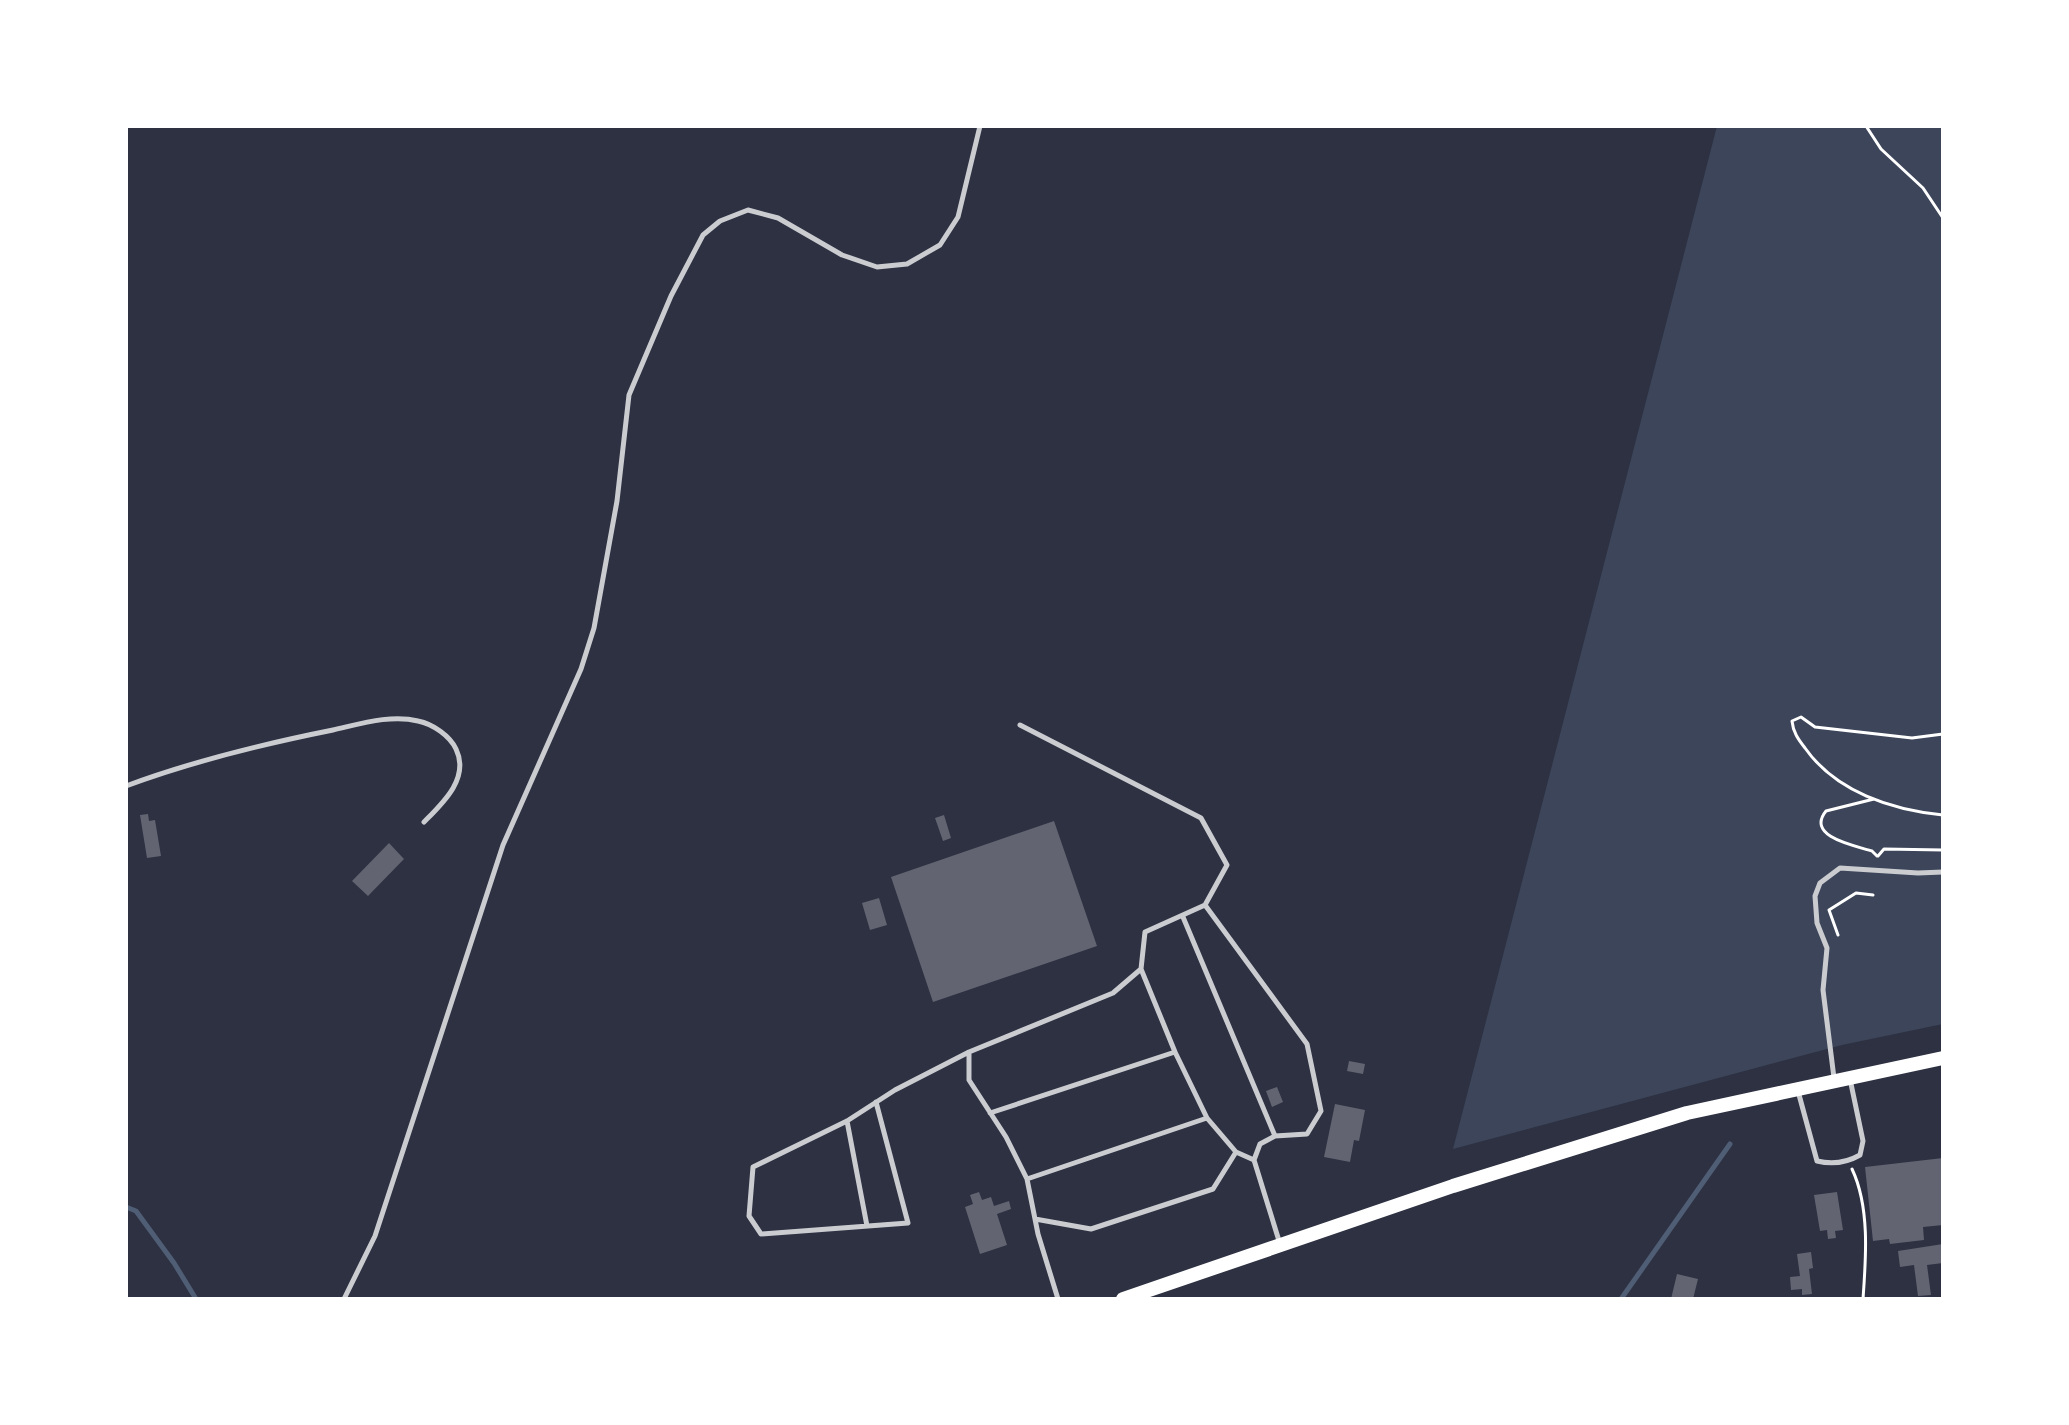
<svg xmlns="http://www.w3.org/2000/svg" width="2069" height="1425" viewBox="0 0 2069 1425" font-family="Arial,sans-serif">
<rect width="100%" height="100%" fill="#2d3142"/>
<path fill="#3c4559" d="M1717,126H1943V1024L1842,1045L1453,1149Z"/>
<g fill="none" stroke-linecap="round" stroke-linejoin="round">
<path stroke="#4f5d75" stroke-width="5" d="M126,1207L136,1211L174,1263L196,1299
M1621,1299L1730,1144"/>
</g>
<path fill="#626471" d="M148,814L149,821L155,820L161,856L147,858L140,815Z
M944,815L951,838L943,841L935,818Z
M1054,821L1097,946L933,1002L891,877Z
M389,843L404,859L368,896L352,881Z
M879,898L887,925L870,930L862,903Z
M1349,1061L1365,1064L1363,1074L1347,1071Z
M1277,1087L1283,1102L1272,1107L1266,1091Z
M1335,1104L1365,1110L1359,1141L1354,1140L1350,1162L1324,1157Z
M1943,1158V1225L1923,1227L1924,1240L1890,1244L1889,1239L1873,1241L1865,1167Z
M979,1192L982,1200L991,1197L994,1206L1009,1201L1011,1209L997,1214L1007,1245L980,1254L965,1207L973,1204L970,1195Z
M1837,1192L1843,1230L1835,1231L1836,1238L1828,1239L1827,1230L1820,1231L1814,1195Z
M1943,1244V1263L1927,1265L1931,1295L1918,1296L1914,1265L1900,1267L1898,1251Z
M1811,1252L1813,1268L1809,1269L1812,1294L1802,1295V1289L1791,1290L1790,1277L1800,1276L1797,1254Z
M1677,1274L1698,1279L1693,1299H1671Z"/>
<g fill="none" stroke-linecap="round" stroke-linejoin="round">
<path stroke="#fff" stroke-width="3" d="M1866,126L1881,149L1923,188L1943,218
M1943,734L1912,738L1815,727L1801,717L1792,721C1793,732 1798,739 1805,748C1836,792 1892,810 1943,815
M1874,799L1826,811C1805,837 1856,846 1872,851L1877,856
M1878,856L1884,849L1943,850
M1838,935L1829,910L1856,893L1873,895
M1852,1169C1870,1207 1866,1258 1863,1299"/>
<path stroke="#caccd0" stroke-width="5" d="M1020,725L1201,818L1227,865L1205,905
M126,786C193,761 263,744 333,730C360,724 391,714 418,721C433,724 450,736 456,749C470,778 443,803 424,822
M1183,917L1275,1136
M1141,969L1175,1052
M1834,1078L1823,990L1827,948L1817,923L1815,896L1820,883L1840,868L1918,873L1943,872
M1798,1091L1817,1161C1833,1165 1846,1163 1860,1155L1863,1141L1850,1079
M876,1102L908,1223L761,1234L749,1216L753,1167L847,1121L895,1090L969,1052
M990,1113L1175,1052L1207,1118L1027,1179
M847,1121L867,1226
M1236,1152L1254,1160
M1035,1219L1091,1229L1213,1189L1236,1152L1207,1118
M344,1299L375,1236L503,845L581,669L594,628L617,501L629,395L671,296L703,235L720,221L748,210L778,218L842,255L877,267L907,264L940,245L958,217L980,126
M1058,1299L1038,1234L1027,1179L1006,1137L969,1080V1052L1113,993L1141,969L1145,932L1205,905L1307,1044L1321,1111L1307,1134L1275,1136L1260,1144L1254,1160L1280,1244"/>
<path stroke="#fff" stroke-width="14" d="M1123,1299L1453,1186L1687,1113L1943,1058"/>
</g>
<rect width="2069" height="1425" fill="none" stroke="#ffffff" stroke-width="256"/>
</svg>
